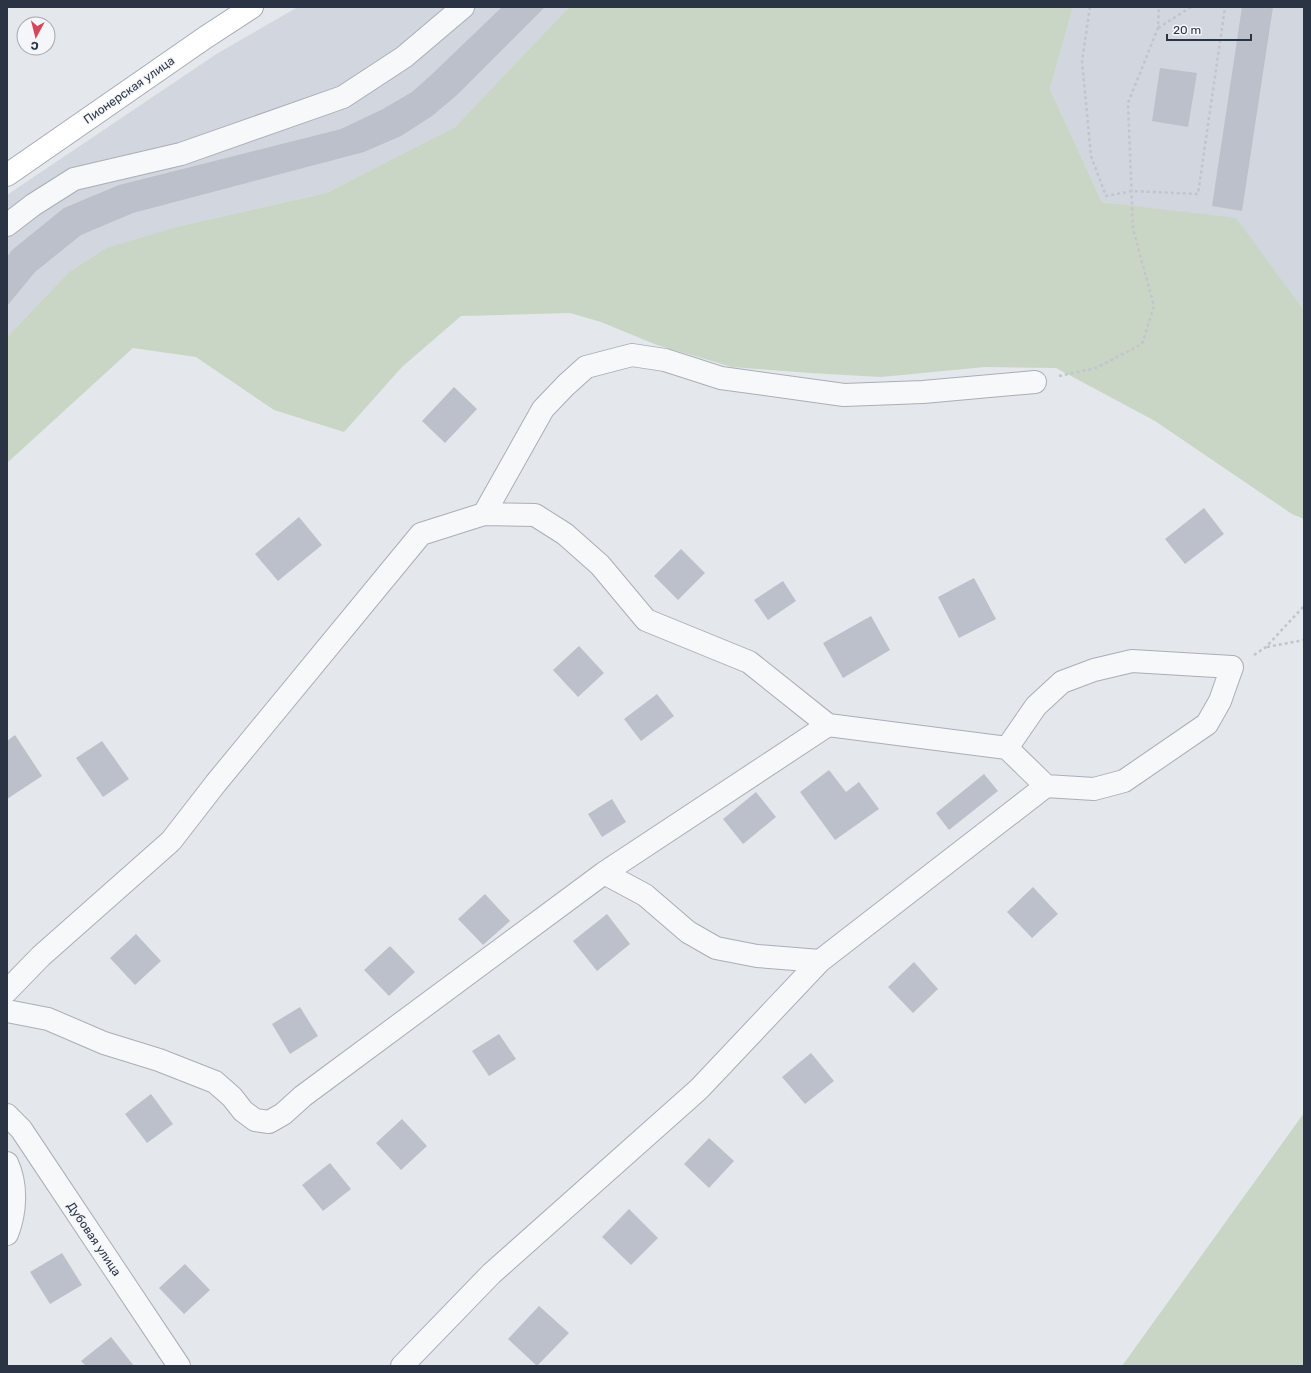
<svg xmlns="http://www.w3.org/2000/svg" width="1311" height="1373" viewBox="0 0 1311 1373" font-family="Rubik,sans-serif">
<rect width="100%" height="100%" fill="#e4e7ec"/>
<path fill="#d2d6de" d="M298,7H569L455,127L326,193L180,226L68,273L7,337V195L218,53Z
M1073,7H1304V310L1236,219L1102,202L1050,89Z"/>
<path fill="#c9d6c5" d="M569,7H1073L1050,89L1102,202L1236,218L1304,310V519L1292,514L1155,421L1056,368L985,367L881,377L810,373L732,367L657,345L601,322L570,313L461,316L402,367L344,432L274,410L196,357L133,348L7,463V337L68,273L107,248L180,226L326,193L455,127Z
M1304,1113V1366H1122Z"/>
<path fill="#bbc0ca" d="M502,7H545L457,95L432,116L401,136L364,152L133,213L81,235L35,272L7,306V257L12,250L64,208L119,185L341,129L383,109L412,92L430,76Z
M1242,7H1273L1242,211L1212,206Z
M1160,68L1197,73L1188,127L1152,121Z
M454,387L477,409L445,443L422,421Z
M1204,508L1224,534L1185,564L1165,539Z
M299,517L322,545L278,581L255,554Z
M681,549L705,573L678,600L654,576Z
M974,578L996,619L959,638L938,597Z
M783,581L796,601L768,620L754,600Z
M871,616L890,650L843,678L823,643Z
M579,646L604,673L578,697L553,670Z
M657,694L674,716L641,741L624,719Z
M15,735L42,776L7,799V741Z
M102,741L129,779L103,797L76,758Z
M829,770L846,792L859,782L879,809L835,840L800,792Z
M984,774L998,791L949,830L936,813Z
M756,792L776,817L743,844L723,819Z
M612,799L626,822L602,837L588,814Z
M1033,887L1058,914L1032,938L1007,912Z
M485,894L510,921L483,945L458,919Z
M607,914L630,944L597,971L573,941Z
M136,934L161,961L135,985L110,958Z
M390,946L415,972L389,996L364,970Z
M914,962L938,989L913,1013L888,987Z
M300,1007L318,1036L290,1054L272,1024Z
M499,1034L516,1059L489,1076L472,1051Z
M811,1053L834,1081L805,1104L782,1077Z
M151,1094L173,1124L147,1143L125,1114Z
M402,1119L427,1146L401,1170L376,1143Z
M709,1138L734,1161L709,1188L684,1164Z
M330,1163L351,1189L323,1211L302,1185Z
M629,1209L658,1238L631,1265L602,1237Z
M62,1253L82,1285L50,1304L30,1272Z
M185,1264L210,1290L184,1314L159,1288Z
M539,1306L569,1333L537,1366L508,1339Z
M111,1337L134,1366H86L81,1361Z"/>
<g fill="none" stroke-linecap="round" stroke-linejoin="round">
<defs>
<path id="minor" d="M7,225L33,205L74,179L181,154L343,97L404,57L463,7
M484,514L535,515L565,534L600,565L646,620L749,662L828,725L1007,748L1036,706L1062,682L1094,670L1132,661L1232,667L1220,701L1207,724L1124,781L1094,789L1046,786L1007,748
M604,873L645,895L688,932L716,948L757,956L820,961
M7,991L41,956L171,841L216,783L421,534L484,514L543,409L566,385L586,367L632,355L665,360L721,378L844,395L923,392L1035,382
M7,1011L48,1019L104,1043L159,1060L215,1082L232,1097L243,1111L255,1120L269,1122L283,1114L303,1096L604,873L828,725
M7,1115L21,1129L179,1366
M7,1163C17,1184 16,1212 7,1234
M402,1366L491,1274L699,1089L820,961L1046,786"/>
<path id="major" d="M7,175L206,37L252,7"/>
</defs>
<use href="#minor" stroke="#a9aeb7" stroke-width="24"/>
<use href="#major" stroke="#a3abb8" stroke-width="24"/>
<path stroke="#c2c5cb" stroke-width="2.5" stroke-dasharray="3 3" stroke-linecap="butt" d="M1090,7L1082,61L1091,156L1106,196L1132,191L1198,194L1225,7
M1158,28L1191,7
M1059,376L1096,368L1142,344L1154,306L1133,229L1128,103L1158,28L1159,7
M1267,647L1304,640
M1254,655L1266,647L1304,606"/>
<use href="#minor" stroke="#f7f8fa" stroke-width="22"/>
<use href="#major" stroke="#fff" stroke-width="22"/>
</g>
<g text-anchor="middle" stroke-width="3" stroke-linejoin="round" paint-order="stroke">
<g font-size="12" fill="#2b3445" stroke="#f4f6f9">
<text transform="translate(129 90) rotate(-35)" y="4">Пионерская улица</text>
<text transform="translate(94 1239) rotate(56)" y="4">Дубовая улица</text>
</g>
</g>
<rect width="1311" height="1373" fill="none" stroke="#2b3445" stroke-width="16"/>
<g transform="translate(36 36) rotate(187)"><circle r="19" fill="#f4f6f9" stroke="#a4a8b1"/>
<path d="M0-3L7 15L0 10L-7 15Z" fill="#d1495b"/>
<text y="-6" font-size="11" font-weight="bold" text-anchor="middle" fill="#2b3445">С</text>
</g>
<path d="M1167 34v6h84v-6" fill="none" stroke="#2b3445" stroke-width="2"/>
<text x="1173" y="34" font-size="12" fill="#2b3445" stroke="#f4f6f9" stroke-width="3" paint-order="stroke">20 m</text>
</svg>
